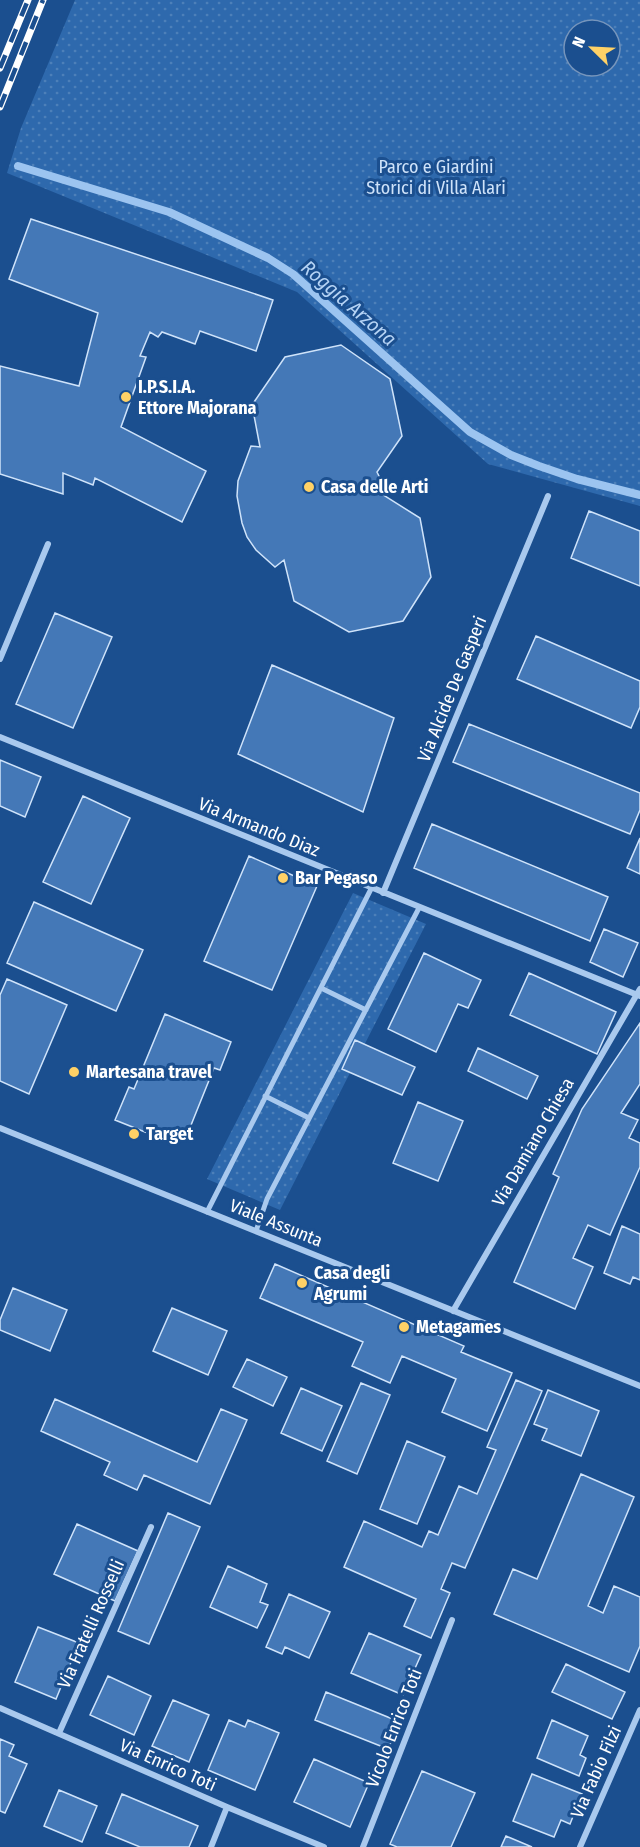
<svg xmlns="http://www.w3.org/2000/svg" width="640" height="1847" viewBox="0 0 640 1847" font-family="'Fira Sans Condensed',sans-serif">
<defs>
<pattern id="park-dots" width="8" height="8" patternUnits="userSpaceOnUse" patternTransform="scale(1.5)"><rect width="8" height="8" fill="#2e69ad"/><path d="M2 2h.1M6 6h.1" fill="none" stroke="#4d80b9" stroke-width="1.8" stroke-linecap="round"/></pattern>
</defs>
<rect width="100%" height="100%" fill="#1b4f8f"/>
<path fill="url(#park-dots)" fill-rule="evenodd" d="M75,0H640V506L488,464L297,292L7,173L21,128ZM574,30H610V66H574Z
M353,893L426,924L280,1210L207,1179Z"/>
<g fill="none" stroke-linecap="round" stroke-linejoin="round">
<path stroke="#9cc4f0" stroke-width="8" d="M18,166L169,212L268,258L293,274L470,432L511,455L539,466L577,479L640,495"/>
</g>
<path fill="#4478b7" stroke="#cfe3fa" stroke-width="1.5" d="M31,219L273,300L256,351L200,331L195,344L162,332L158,337L150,332L140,356L146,357L121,427L206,471L182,522L95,478L93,485L63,473V494L0,474V366L79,386L98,313L9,279Z
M341,345L390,379L402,436L377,472L382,482L380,493L420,518L431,577L403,621L349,632L294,601L284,560L275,567L256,550L247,537L242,523L237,496L238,481L251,446L260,447L252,405L285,357Z
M589,511L640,531V586L571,558Z
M55,613L112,637L73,728L16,704Z
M536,636L640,681V707L631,728L517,679Z
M272,665L394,718L363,812L238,754Z
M469,724L640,793V810L630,834L453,762Z
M0,760L41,777L25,817L0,806Z
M83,796L130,818L91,904L43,882Z
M432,824L608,897L590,941L414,868Z
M640,838V874L627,868Z
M249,856L317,886L272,990L204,961Z
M34,902L143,950L116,1011L7,963Z
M604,929L638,943L623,977L590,962Z
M424,953L481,980L468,1008L458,1004L436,1052L388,1029Z
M529,973L616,1012L597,1054L510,1015Z
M7,979L67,1005L29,1094L0,1081V995Z
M165,1014L231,1042L220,1070L214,1068L185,1140L157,1129L155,1136L115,1120L129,1087L134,1089Z
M640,1023V1084L621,1113L638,1120L629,1138L640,1143V1167L610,1235L588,1225L573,1258L593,1267L575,1309L514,1282L559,1177L553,1174L582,1109Z
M355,1040L415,1067L402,1095L342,1069Z
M478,1048L538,1076L527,1099L468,1071Z
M418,1102L463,1121L438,1181L393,1163Z
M622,1226L640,1234V1280L633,1277L630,1284L604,1273Z
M275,1264L464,1346L461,1352L512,1373L487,1431L442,1412L456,1379L402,1356L390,1383L352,1366L363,1342L260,1298Z
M13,1288L67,1310L50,1351L0,1330V1320Z
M172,1308L227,1331L208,1375L153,1351Z
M247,1359L287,1377L273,1406L233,1387Z
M516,1380L542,1391L465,1568L452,1563L441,1589L450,1593L431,1638L404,1626L416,1599L344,1567L364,1521L422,1547L429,1531L438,1535L459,1486L477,1494L496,1450L487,1447Z
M361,1383L390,1395L357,1474L327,1461Z
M301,1388L342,1406L322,1451L281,1433Z
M548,1390L599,1411L581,1456L542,1440L547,1429L534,1424Z
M55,1399L197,1462L221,1409L247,1420L210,1504L144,1475L137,1490L104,1475L110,1462L41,1431Z
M407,1441L445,1457L417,1524L380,1509Z
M581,1474L634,1497L588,1606L603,1613L614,1586L640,1597V1646L629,1672L494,1614L513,1569L537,1579Z
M168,1513L200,1527L149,1644L118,1631Z
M77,1524L138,1551L115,1601L54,1574Z
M228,1566L267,1584L260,1602L268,1605L257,1628L210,1607Z
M289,1594L330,1612L309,1658L285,1647L282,1654L266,1647Z
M38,1627L79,1643L56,1699L15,1682Z
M369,1633L421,1655L403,1695L351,1673Z
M566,1664L625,1692L612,1719L552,1692Z
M108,1676L151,1696L134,1735L90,1715Z
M326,1692L400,1722L388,1749L315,1720Z
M173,1700L209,1715L189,1762L152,1746Z
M229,1720L245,1727L248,1720L279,1733L255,1790L208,1770Z
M552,1720L588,1736L580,1755L586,1758L579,1776L537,1758Z
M0,1739L14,1745L9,1756L27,1764L5,1813L0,1811Z
M314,1759L369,1783L350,1827L294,1802Z
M422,1771L475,1793L451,1847H397L390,1844Z
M532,1774L582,1794L570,1824L561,1820L554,1837L513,1821Z
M59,1790L97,1806L82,1842L44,1826Z
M122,1794L198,1826L189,1847H140L106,1833Z
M506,1836L532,1847H501Z"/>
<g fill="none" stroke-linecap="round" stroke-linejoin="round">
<path stroke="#a9c9ee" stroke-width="5" d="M321,988L366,1010
M265,1096L309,1118
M207,1212L371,889
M256,1231L267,1199L419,908"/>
<path stroke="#a9c9ee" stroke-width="6" d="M0,659L48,544
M0,737L640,996
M383,893L548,496
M0,1128L640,1386
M453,1311L640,989
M0,1708L227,1807L324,1847
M59,1733L151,1527
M211,1847L227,1807
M363,1847L452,1620
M580,1847L640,1710"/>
<defs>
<path id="rail" d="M0,68L28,0
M0,107L43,0"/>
</defs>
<use href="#rail" stroke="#fff" stroke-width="7"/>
<use href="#rail" stroke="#1b4f8f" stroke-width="4.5" stroke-dasharray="14" stroke-linecap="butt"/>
</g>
<g fill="#ffd166" stroke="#1b4f8f" stroke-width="2">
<circle cx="126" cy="397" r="6"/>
<circle cx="309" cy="487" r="6"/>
<circle cx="283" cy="878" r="6"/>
<circle cx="74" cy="1072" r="6"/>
<circle cx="134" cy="1134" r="6"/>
<circle cx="302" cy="1283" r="6"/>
<circle cx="404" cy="1327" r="6"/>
</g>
<g text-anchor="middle" stroke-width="6" stroke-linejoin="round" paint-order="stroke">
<g font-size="18" fill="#cfe3fa" stroke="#1b4f8f">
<text x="436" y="173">Parco e Giardini<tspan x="436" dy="21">Storici di Villa Alari</tspan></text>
</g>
<g font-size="18" font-weight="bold" fill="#fff" stroke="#1b4f8f" text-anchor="start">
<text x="138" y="393">I.P.S.I.A.<tspan x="138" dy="21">Ettore Majorana</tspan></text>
<text x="321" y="493">Casa delle Arti</text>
<text x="295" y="884">Bar Pegaso</text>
<text x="86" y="1078">Martesana travel</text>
<text x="146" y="1140">Target</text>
<text x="314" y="1279">Casa degli<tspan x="314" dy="21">Agrumi</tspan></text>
<text x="416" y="1333">Metagames</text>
</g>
<g font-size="18" fill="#fff" stroke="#1b4f8f">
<text transform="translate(452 689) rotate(-68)" y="6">Via Alcide De Gasperi</text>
<text transform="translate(259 827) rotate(22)" y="6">Via Armando Diaz</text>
<text transform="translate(533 1142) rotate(-60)" y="6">Via Damiano Chiesa</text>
<text transform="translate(276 1223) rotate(22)" y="6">Viale Assunta</text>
<text transform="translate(91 1624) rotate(-66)" y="6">Via Fratelli Rosselli</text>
<text transform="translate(394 1728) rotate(-69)" y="6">Vicolo Enrico Toti</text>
<text transform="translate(168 1765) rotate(24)" y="6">Via Enrico Toti</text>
<text transform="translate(596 1772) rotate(-66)" y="6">Via Fabio Filzi</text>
</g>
<g font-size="20" font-style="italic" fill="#b5d3f5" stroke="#1b4f8f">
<text transform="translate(349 303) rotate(41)" y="7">Roggia Arzona</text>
</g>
</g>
<g transform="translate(592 48) rotate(294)"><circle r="28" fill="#1b4f8f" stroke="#7695bc" stroke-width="1.5"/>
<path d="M0-4.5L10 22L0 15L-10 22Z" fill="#ffd166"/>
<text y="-9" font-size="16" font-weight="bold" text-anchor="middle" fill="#ffffff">N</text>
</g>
</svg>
